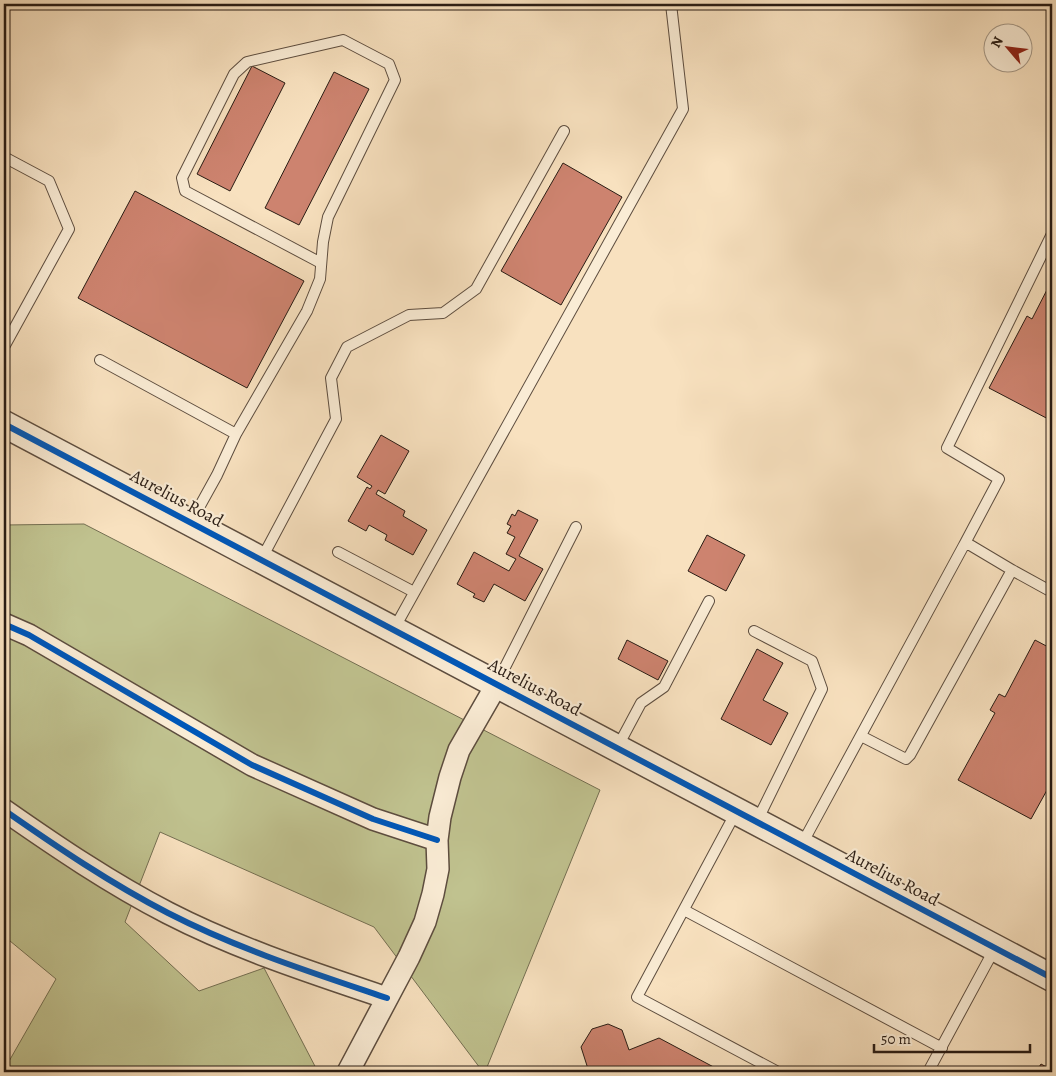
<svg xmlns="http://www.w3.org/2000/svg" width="1056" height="1076" viewBox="0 0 1056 1076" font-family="Alegreya,serif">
<rect width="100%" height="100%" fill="#f8e1bf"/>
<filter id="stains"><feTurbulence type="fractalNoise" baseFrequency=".004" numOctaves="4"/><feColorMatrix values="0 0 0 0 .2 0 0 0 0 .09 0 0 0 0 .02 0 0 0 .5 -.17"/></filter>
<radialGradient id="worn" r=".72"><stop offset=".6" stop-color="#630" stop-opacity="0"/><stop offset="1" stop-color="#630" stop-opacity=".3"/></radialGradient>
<path fill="#c0c28f" stroke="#746f52" d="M84,524L600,790L485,1072H483L374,927L160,832L125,922L199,991L264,968L318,1072H4V1070L56,979L4,936V525Z"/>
<path fill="#cd836f" stroke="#291c14" d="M252,66L285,83L230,191L197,174Z
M334,72L369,89L299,225L265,208Z
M563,163L622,197L561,305L501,271Z
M135,191L304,281L247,388L78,298Z
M1052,280V421L989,388L1027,316L1032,319Z
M381,435L409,451L385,494L378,490L376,494L405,511L403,516L427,530L413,555L385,540L387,535L369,525L366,531L348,521L367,487L370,489L372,486L357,477Z
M518,510L538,520L519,556L543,569L525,601L494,584L484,602L473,597L475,594L457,584L474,552L509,571L516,559L506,554L515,537L507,533L511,526L507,524L512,514L515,516Z
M707,535L745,555L726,591L688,571Z
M627,640L668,661L658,680L618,659Z
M1035,640L1052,649V781L1031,819L958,780L995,713L990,710L999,694L1005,697Z
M757,649L783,663L763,700L788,713L771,745L721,719Z
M608,1024L622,1030L629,1050L659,1038L723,1072H589L581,1047L592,1029Z
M1041,1064L1052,1070V1072H1036Z"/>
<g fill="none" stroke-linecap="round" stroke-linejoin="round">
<defs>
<path id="service" d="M4,157L49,181L69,229L4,347
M100,360L236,434L217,475L191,522
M236,434L307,311L320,279L323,242L328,217L395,80L389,64L343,40L247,62L234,74L182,178L185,191L321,263
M964,545L999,479L947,448L1052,234
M338,552L414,592
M261,560L336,419L331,378L347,347L409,315L443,313L476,289L564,131
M1012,570L1052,592
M394,629L683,109L671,4
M754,631L812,661L822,689L757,821
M497,683L576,527
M617,748L641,703L664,687L709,601
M736,812L637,997L778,1072
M802,844L964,545H970L1012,570L910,755L906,759L861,736
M684,910L942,1048
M928,1072L995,948"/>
<path id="minor" d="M4,624L29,635L252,765L373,819L437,840
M4,810C57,847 110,883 168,913C238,949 313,973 387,998
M348,1072L409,957L425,922L433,894L438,869L437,840L440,817L450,777L459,750L497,684"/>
<path id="tertiary" d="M4,424L1052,978"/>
</defs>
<use href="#service" stroke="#5d4d3f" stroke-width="12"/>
<use href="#minor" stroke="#5d4d3f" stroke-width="24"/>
<use href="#tertiary" stroke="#5d4d3f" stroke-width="29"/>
<use href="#service" stroke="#faecd5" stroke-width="10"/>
<use href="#minor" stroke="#faecd5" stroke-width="21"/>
<use href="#tertiary" stroke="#faecd5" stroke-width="26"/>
<defs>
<path id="cycleway" d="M4,424L1052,978
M4,624L29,635L252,765L373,819L437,840
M4,810C57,847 110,883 168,913C238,949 313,973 387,998"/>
</defs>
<use href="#cycleway" stroke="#faecd5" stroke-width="9"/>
<use href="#cycleway" stroke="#0057b8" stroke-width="6"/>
</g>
<g text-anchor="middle" stroke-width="4.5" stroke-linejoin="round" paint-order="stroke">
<g font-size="18" fill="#291c14" stroke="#faecd5">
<text transform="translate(177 498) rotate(28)" y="6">Aurelius Road</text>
<text transform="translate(535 687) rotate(28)" y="6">Aurelius Road</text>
<text transform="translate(893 877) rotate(28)" y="6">Aurelius Road</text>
</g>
</g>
<rect width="1056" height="1076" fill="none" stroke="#f8e1bf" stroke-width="20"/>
<rect x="5" y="5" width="1046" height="1066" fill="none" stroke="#291c14" stroke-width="2.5"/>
<rect x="10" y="10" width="1036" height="1056" fill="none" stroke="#291c14"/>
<g transform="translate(1008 48) rotate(298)"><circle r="24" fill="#faecd5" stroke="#a69988"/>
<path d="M0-4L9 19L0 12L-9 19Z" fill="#8f2418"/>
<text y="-8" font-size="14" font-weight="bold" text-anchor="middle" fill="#291c14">N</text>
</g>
<path d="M874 1044v8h156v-8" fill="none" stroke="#291c14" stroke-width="2.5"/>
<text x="881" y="1044" font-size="15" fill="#291c14" stroke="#faecd5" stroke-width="4" paint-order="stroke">50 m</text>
<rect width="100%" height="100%" filter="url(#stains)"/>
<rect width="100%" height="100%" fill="url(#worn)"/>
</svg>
